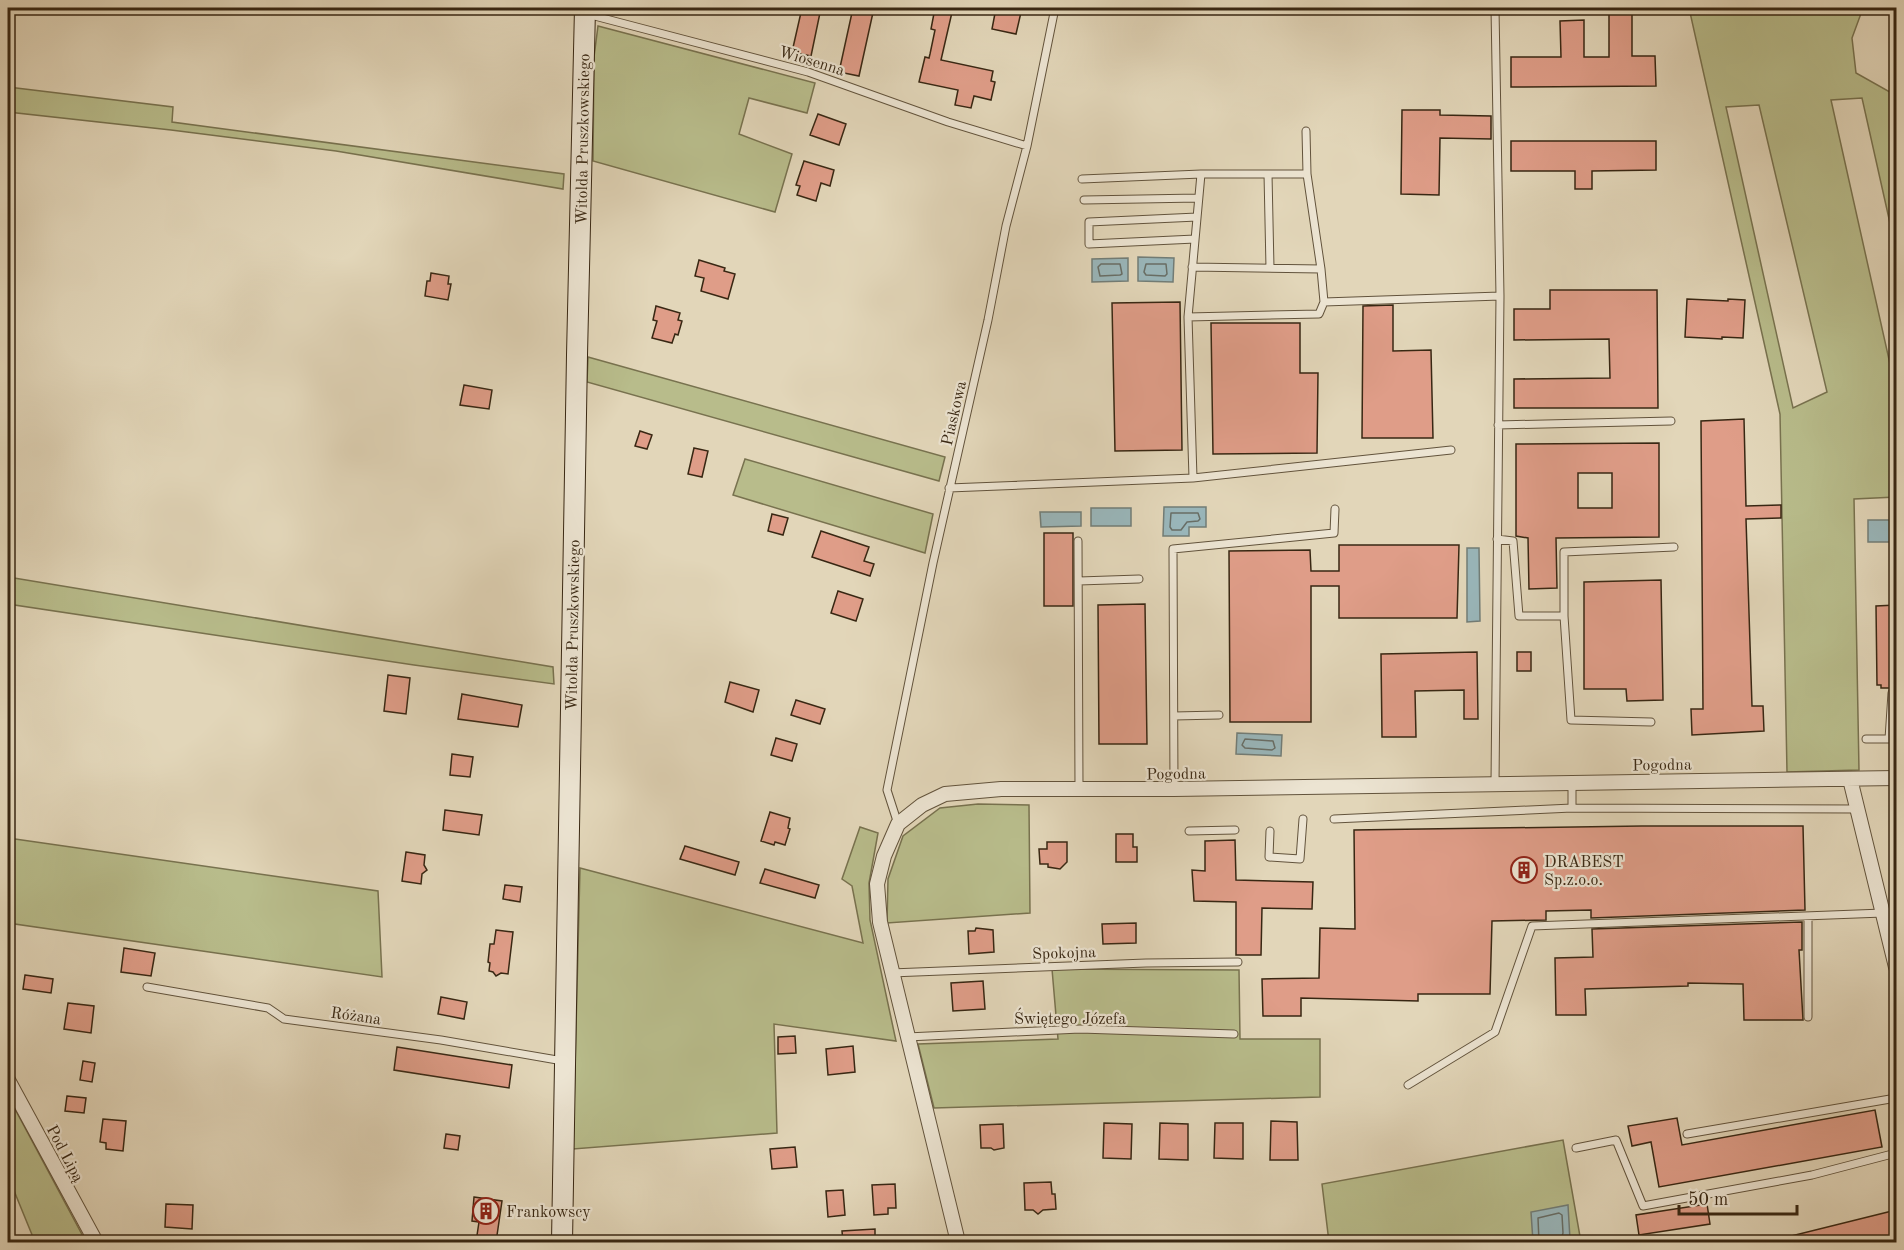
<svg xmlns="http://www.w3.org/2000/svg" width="1904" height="1250" viewBox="0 0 1904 1250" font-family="'Old Standard TT',serif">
<rect width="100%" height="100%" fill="#e2d6b9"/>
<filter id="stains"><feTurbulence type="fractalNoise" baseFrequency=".00333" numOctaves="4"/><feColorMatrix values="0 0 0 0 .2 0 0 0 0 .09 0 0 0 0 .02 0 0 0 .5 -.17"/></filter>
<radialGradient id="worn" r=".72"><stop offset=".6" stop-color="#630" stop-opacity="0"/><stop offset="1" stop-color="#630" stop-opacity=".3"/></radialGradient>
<path fill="#b8bc8b" stroke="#78724f" stroke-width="1.5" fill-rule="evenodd" d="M1689,8H1863L1852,38L1856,73L1895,95L1896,93V250L1862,98L1831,100L1890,364L1896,361V497L1854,499L1859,770L1787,772L1780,414ZM1759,105L1827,392L1793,408L1726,107Z
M598,26L815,83L807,113L749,98L739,134L792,154L775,212L593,161L594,57Z
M8,87L173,107L172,122L564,174L563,189L336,151L171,130L8,112Z
M588,357L945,457L939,481L587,382Z
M745,459L933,514L925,553L733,495Z
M8,577L553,667L554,684L414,665L8,604Z
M978,804L1029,805L1030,913L887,923L888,879L903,836L940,808Z
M860,827L878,833L869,883L870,920L896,1041L774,1024L777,1133L573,1149L580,868L863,943L852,886L842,879Z
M8,838L378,891L382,977L8,923Z
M1052,969L1239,970L1240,1039H1320V1097L934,1108L918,1044L1058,1039Z
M8,1096L86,1242H35L8,1176Z
M1563,1140L1581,1242H1329L1322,1184Z"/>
<path fill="#99b6ba" stroke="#727d77" stroke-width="1.5" d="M1138,257L1174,258L1173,282L1138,281Z
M1128,258V281L1092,282V259Z
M1164,507H1206V527H1189V536H1163Z
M1091,508H1131V526H1091Z
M1081,512V526L1041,527L1040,512Z
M1868,520H1895V542H1868Z
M1467,548H1479L1480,621L1467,622Z
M1237,733L1282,735L1281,756L1236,754Z
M1568,1205L1570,1239L1533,1242L1531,1212Z"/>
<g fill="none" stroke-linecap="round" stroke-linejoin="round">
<path stroke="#686e66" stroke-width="1.5" d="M1101,264H1120L1122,274L1120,275L1100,276L1098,267Z
M1146,264H1166L1167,274L1165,276L1146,275L1144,272Z
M1171,513H1198L1200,519L1198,521L1187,522L1181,530H1172L1170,527Z
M1245,739L1273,741L1275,748L1272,750L1245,748L1242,745Z
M1539,1242L1538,1218L1559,1213L1562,1215L1563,1233L1560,1242"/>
</g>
<path fill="#df9d88" stroke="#382713" stroke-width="1.5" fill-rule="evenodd" d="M802,8H821L811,56L792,52Z
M853,8H874L859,76L839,72Z
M935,8H953L941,60L993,71L991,81L995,82L991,100L974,96L971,108L955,105L958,90L919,82L925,57L929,58L930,54L935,30L931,29Z
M996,8L1002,10L1003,8H1022L1016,34L992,29Z
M1609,8H1632V56H1655L1656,86L1511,87V57H1561L1560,21L1584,20V57H1609Z
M1402,110H1440V115L1491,116V139L1440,138L1439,195L1401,194Z
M818,114L846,124L839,145L810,135Z
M1511,141H1656V170L1592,171V189H1575V171H1511Z
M804,161L834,170L830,186L821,183L816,201L797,195L800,186L796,185Z
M699,260L725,268L724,271L735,274L728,299L701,291L704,278L695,276Z
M431,273L449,276L448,284H451L448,300L425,296L427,281H430Z
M1550,290H1657L1658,408H1514V379L1610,378L1609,339L1514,340V309H1550Z
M1687,299L1728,301V299L1745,300L1743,338L1722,337V339L1685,337Z
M1180,302L1182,450L1115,451L1112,303Z
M1393,305V351L1431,350L1433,438H1362L1363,306Z
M656,306L680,313L678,320L682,321L678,335L675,334L672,343L652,338L657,321L653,320Z
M1211,323H1300V373H1318L1317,453L1213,454Z
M464,385L492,390L489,409L460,405Z
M1744,419L1746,506L1781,505V518L1746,519L1752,706H1763L1764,731L1692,735L1691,709H1703L1701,421Z
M640,431L652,435L647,449L635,446Z
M1659,443V537L1556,538L1557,588L1529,589L1528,538L1516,536V444ZM1578,473H1612V508H1578Z
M694,448L708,451L702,477L688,474Z
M772,514L788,518L783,535L768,531Z
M821,531L869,547L864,561L874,564L870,576L812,557Z
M1044,533H1073V606H1044Z
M1339,545H1459L1457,618H1339V586H1311V722H1230L1229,551L1310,550L1311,571H1339Z
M1661,580L1663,700L1627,701L1626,689H1584V582Z
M838,591L863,599L856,621L831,613Z
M1145,604L1147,744H1099L1098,605Z
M1896,605V688H1881V685H1877L1876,606Z
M1477,652L1478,719H1464V690L1415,691L1416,737H1382L1381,654Z
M1517,652H1531V671H1517Z
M388,675L410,678L406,714L384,711Z
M730,682L759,690L753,712L725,702Z
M462,694L522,705L518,727L458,719Z
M796,700L825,709L820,724L791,715Z
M776,738L797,744L792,761L771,755Z
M452,754L473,757L470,777L450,775Z
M445,810L482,815L479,835L443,830Z
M770,812L790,818L788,828L790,829L785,845L775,842L774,845L761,841Z
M1642,826H1803L1805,910L1591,918V910L1546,911V920L1492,921L1490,994H1418V1001L1301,998V1016H1263L1262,979L1319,978L1320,928L1355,929L1354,830Z
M1116,834H1133V847H1137V862H1116Z
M1235,840L1236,880L1313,882L1312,909L1262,908L1261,955H1236V902L1194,901L1192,870L1205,871V841Z
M1047,842H1067V862L1060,869L1048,867V864H1040L1039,849H1047Z
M685,846L739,862L735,875L680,859Z
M406,852L425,855L424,865L427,870L422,874L421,884L402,881Z
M765,869L819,885L815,898L760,883Z
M505,885L522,887L520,902L503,899Z
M1802,922V950H1799L1803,1020H1744L1743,984L1688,983V986L1585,989L1586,1015H1556L1555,958L1593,957L1592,929Z
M1136,923V943L1103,944L1102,924Z
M976,928L993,930L994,952L969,954L968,931H975Z
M496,930L513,932L508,974L501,973L496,976L493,972L489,971L490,963L488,962L490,944H494Z
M124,948L155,953L151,976L121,972Z
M25,975L53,979L51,993L23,989Z
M983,981L985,1009L953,1011L951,983Z
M441,997L467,1002L464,1019L438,1014Z
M68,1003L94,1006L91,1033L64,1029Z
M795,1036L796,1053L778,1054V1037Z
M853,1046L855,1072L828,1075L826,1049Z
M397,1047L512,1065L509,1088L394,1070Z
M83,1061L95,1063L92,1082L80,1080Z
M67,1096L86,1098L84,1113L65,1111Z
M1875,1110L1882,1147L1659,1187L1651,1142L1632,1146L1628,1126L1677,1118L1682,1145Z
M103,1119L126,1121L123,1151L106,1149V1143L100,1142Z
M1271,1121L1297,1122L1298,1160H1270Z
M1104,1123L1132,1124L1131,1159L1103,1158Z
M1160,1123L1188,1124V1160L1159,1159Z
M1215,1123H1243V1159L1214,1158Z
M1003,1124L1004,1148L994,1150L991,1148H981L980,1125Z
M446,1134L460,1136L458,1150L444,1148Z
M795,1147L797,1167L772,1169L770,1149Z
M1051,1182L1052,1194H1055L1056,1209L1043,1210L1038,1214L1033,1210H1025L1024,1183Z
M895,1184L896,1208H888V1214L874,1215L872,1185Z
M843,1190L845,1215L828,1217L826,1191Z
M474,1197L502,1201L496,1242H476L479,1222L472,1221Z
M166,1204L193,1205L192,1229L165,1227Z
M1707,1204L1710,1224L1639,1235L1636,1215Z
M1896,1210V1242H1784L1783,1238Z
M875,1229V1242H843L842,1231Z"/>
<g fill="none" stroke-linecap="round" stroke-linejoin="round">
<defs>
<path id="lane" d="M1495,8L1500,296L1495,783
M587,14L808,72L948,122L1027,146
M1306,131L1307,174H1201L1188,317L1193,478L1451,450
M1268,174L1270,268
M1307,174L1321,269
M1082,179L1201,174
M1084,200L1198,198
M1195,239L1089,244V222L1197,217
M1192,267L1321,269L1324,302
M1188,317L1319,314L1324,302L1500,296
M1498,425L1671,421
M949,488L1193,478
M1497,539L1513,541L1519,616H1564V552L1674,547
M1078,541L1079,789
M1079,581L1139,579
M1564,616L1571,720L1651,722
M1174,716L1219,715
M1866,739H1889L1892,693
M1174,789L1173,549L1334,533L1335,509
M1572,808L1857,809
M1334,819L1572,808V782
M898,824L887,790L933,563L988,320L1006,226L1027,146L1055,8
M1189,831L1235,830
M1270,831L1269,857L1300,859L1303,819
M1808,917V1017
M891,973L1146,963L1238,962
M147,987L268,1008L284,1019L441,1040L563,1061
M907,1037L1080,1029L1234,1034
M1408,1085L1495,1032L1532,926L1883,913
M1687,1134L1896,1098
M1576,1148L1616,1140L1643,1206L1812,1175L1896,1153"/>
<path id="street" d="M1850,779L1896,967
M8,1080L96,1242
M958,1242L880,922L877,884L884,856L898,824L922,805L945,794L1001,789H1174L1896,778"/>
<path id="secondary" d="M562,1242L577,355L585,8"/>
</defs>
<use href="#lane" stroke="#62533c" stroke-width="9"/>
<use href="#street" stroke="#62533c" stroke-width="16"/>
<use href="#secondary" stroke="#382713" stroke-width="22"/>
<use href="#lane" stroke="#ece4d2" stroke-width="7"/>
<use href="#street" stroke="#ece4d2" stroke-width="14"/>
<use href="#secondary" stroke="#ece4d2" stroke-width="20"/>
</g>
<defs>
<symbol id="building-ring" viewBox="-11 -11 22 22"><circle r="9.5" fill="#ece4d2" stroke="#8f2418" stroke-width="1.5"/><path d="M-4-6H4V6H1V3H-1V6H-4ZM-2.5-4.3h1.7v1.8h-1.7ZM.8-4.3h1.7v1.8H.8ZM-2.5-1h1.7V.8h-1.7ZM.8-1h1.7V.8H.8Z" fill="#8f2418"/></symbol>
</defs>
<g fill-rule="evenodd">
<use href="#building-ring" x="1509" y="855" width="30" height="30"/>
<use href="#building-ring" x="471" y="1196" width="30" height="30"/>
</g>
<g text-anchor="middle" stroke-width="4.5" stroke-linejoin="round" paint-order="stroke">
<g font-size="16" fill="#382713" stroke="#ece4d2">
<text transform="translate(812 60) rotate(17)" y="6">Wiosenna</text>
<text transform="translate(582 139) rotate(-89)" y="6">Witolda Pruszkowskiego</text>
<text transform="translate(953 413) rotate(-77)" y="6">Piaskowa</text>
<text transform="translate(572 625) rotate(-89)" y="6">Witolda Pruszkowskiego</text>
<text transform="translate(1662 764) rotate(-1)" y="6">Pogodna</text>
<text transform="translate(1176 773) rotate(-1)" y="6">Pogodna</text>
<text transform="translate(1064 952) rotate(-2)" y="6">Spokojna</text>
<text transform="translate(356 1015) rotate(8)" y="6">Różana</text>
<text x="1070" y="1024">Świętego Józefa</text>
<text transform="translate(66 1153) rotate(62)" y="6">Pod Lipą</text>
</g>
<g font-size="16" fill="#382713" stroke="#ece4d2" text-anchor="start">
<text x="1544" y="867">DRABEST<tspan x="1544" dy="18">Sp.z.o.o.</tspan></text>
<text x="506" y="1217">Frankowscy</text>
</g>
</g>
<rect width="1904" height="1250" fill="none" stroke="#e2d6b9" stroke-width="30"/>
<rect x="9" y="9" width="1886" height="1232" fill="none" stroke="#382713" stroke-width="3"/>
<rect x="15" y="15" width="1874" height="1220" fill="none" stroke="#382713" stroke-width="1.5"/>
<path d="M1679 1205v9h118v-9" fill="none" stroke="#382713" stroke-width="3"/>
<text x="1688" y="1205" font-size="18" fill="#382713" stroke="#ece4d2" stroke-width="4.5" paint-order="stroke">50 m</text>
<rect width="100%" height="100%" filter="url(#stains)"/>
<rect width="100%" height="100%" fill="url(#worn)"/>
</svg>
